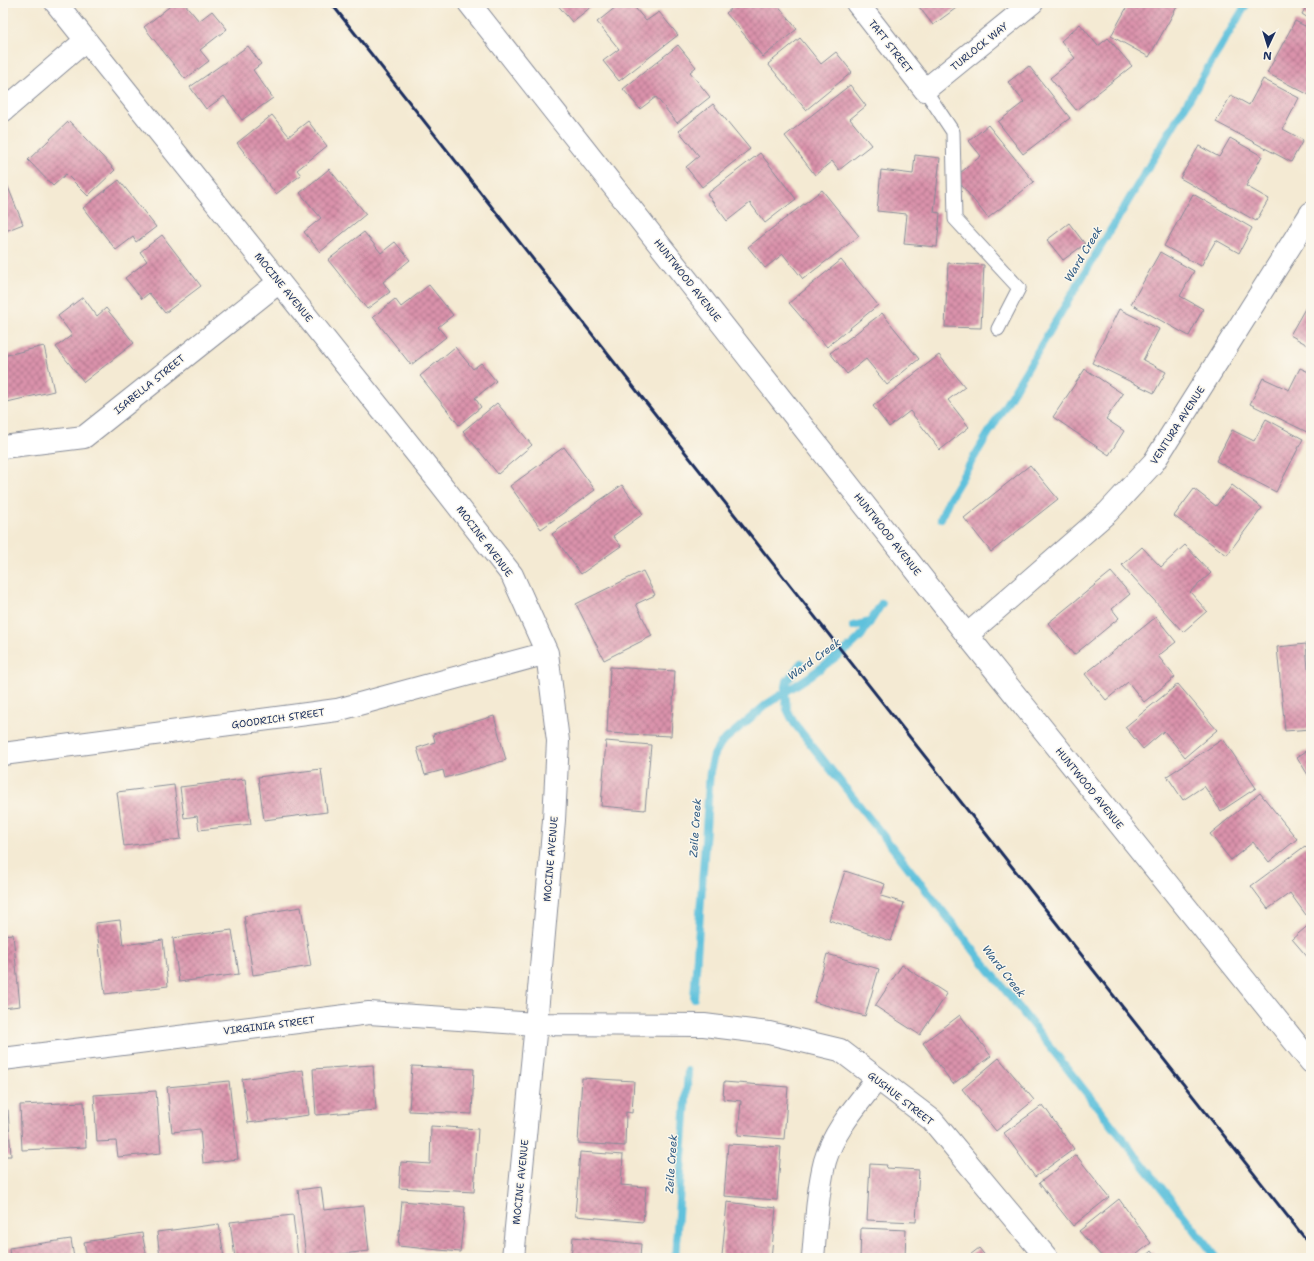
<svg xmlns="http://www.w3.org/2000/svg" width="1314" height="1261" viewBox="0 0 1314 1261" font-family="'Shantell Sans',sans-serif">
<defs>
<pattern id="building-cross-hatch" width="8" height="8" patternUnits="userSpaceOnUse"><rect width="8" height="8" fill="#da92ab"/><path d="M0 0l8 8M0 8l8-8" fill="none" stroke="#b0788e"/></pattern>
</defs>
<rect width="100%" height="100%" fill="#fbf7ec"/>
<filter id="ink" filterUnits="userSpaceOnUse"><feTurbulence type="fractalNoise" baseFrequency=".025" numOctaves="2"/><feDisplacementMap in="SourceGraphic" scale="8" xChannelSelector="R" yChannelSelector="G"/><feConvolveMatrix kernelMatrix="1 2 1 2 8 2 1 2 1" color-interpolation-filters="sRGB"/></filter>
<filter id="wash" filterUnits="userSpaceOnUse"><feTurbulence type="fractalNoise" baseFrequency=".012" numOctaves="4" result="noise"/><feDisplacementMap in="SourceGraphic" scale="16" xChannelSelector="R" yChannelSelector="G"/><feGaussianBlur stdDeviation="0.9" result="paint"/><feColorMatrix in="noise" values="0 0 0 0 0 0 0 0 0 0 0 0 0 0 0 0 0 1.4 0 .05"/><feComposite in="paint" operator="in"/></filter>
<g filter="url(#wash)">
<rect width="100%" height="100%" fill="#f4ead3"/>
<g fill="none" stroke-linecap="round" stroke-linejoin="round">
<path stroke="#5ec1dc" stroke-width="8" d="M941,518L949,499L1247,3
M853,626L870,622
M801,663L787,681L785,693L787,709L794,723L1217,1258
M694,998L710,771L714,755L721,743L767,704L810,676L851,646L861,636L882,603
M675,1258L688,1071"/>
</g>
<g id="blocks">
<path fill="url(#building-cross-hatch)" d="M174,3H184L199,21L212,11L227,29L200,50L209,61L185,79L144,27Z
M556,3H596L572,22Z
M621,3H631L646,21L659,12L678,35L619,81L603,61L619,49L597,22Z
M738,3H778L777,4L797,29L763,57L726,13Z
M916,3H963L933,25Z
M1120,3H1174L1178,5L1149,57L1111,36L1127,7Z
M1308,3H1311V20L1302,14Z
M1295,21L1311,29V96L1267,73Z
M1080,24L1098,46L1108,38L1132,66L1076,110L1050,78L1075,58L1061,41Z
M800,38L821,64L836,52L852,72L806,110L768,64Z
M678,45L696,67L690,72L710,97L677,123L656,97L640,109L623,89Z
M248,46L261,64L253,70L273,98L242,120L224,96L206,109L190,87Z
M1029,66L1070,118L1023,154L998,122L1024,102L1008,82Z
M1263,79L1299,98L1283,129L1303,140L1291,162L1216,122L1231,95L1249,105Z
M850,85L866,106L850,119L871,145L839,170L832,161L815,175L785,136Z
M713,104L750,149L702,187L686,167L699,156L679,131Z
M272,115L289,136L308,121L327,146L297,170L301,175L276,194L237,143Z
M69,121L115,170L88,196L66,174L53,186L28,160Z
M988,125L1034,182L988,218L955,177L981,156L969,141Z
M1230,138L1262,156L1246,186L1269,199L1256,221L1180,178L1199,146L1219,157Z
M760,153L796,199L765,223L750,203L727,221L707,194Z
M915,155L940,158L934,212L940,213L937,247L904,244L907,214L877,211L881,170L913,174Z
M329,169L366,214L320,252L304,232L321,218L300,193Z
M119,180L156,227L136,242L133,237L116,250L83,208Z
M6,182L23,224L3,232V183Z
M822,190L859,236L803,279L783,254L765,268L748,247Z
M1193,194L1252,228L1239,253L1216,240L1201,266L1164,246Z
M1069,223L1085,244L1063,260L1047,240Z
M364,232L381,253L395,242L410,260L383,282L390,292L367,309L328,260Z
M162,235L201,286L165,313L149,293L142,299L125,278L147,261L140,252Z
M1160,252L1194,271L1180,296L1203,309L1189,336L1131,304Z
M841,260L878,305L827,347L789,303Z
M948,263L984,265L981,328L945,327Z
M429,285L453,315L438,327L446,337L411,365L373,317L395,299L401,307Z
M83,297L97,316L106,308L134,343L84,382L56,347L72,335L58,316Z
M1311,298V347L1290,335Z
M1119,309L1159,329L1143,360L1166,372L1154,393L1092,363Z
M882,313L919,359L887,385L866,359L847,374L830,353Z
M44,346L54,391L3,403V356Z
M455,347L473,369L481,363L496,381L475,398L481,407L459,425L420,376Z
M939,355L965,387L948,400L969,427L940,450L910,411L889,427L873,406Z
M1300,368L1311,373V434L1250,404L1263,378L1289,390Z
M1085,369L1123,394L1106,419L1124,431L1109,455L1053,417Z
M497,403L532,445L498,474L463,431Z
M1266,419L1303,439L1276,492L1216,461L1232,430L1254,441Z
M564,447L595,490L541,529L510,486Z
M1030,465L1058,499L991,552L964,518Z
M622,485L643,514L613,536L621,546L581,574L552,534Z
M1232,485L1262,508L1227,555L1174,516L1194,489L1216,506Z
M1185,545L1211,573L1190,592L1207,611L1183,632L1122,565L1142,547L1161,567Z
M643,571L655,595L636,604L652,636L604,660L576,604Z
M1111,572L1130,594L1112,609L1119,618L1074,655L1048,623Z
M1156,617L1176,642L1158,656L1175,677L1144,702L1128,682L1106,700L1085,674Z
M1306,644L1308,669H1311V729L1285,731L1277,647Z
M610,667L675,671L671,736L607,733Z
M1178,684L1217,730L1185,757L1164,731L1143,749L1125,727Z
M494,716L506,760L445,778L443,770L425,775L417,748L435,742L433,734Z
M1223,739L1256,788L1221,811L1204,786L1183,800L1167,776Z
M606,741L651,745L645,810L601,806Z
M1311,748V780L1297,757Z
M321,769L327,812L264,820L258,777Z
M245,779L251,824L199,830L197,816L184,818L180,787Z
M174,785L181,839L124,846L117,792Z
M1260,793L1297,839L1269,862L1253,842L1231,860L1210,834Z
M1305,846L1311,853V912L1306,915L1290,893L1268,909L1251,886Z
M845,871L885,884L881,896L904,903L891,941L829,920Z
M301,907L311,966L253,975L244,916Z
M120,920L123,945L163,940L168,986L105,994L96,923Z
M1311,923V959L1310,960L1292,939Z
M232,930L239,974L179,982L173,938Z
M13,934L20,1006L3,1008V935Z
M827,954L879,969L865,1016L814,1002Z
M902,965L947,994L920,1035L875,1006Z
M960,1015L991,1056L953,1084L923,1043Z
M999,1058L1034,1100L996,1131L962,1089Z
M373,1065L376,1110L316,1115L313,1069Z
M412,1066L474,1069L472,1114L409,1111Z
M303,1070L309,1115L248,1123L242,1079Z
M582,1078L634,1081L632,1113L626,1112L625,1146L578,1143Z
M229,1081L238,1159L203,1163L200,1129L172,1132L167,1087Z
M724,1082L788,1087L784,1139L738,1135L741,1101L723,1099Z
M156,1091L161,1153L118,1157L116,1141L97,1142L94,1095Z
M84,1102L86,1147L22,1150L20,1105Z
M1043,1105L1074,1149L1035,1177L1004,1133Z
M3,1110H8L11,1156H3Z
M431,1126L478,1129L474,1192L399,1188L401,1162L430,1164Z
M728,1144L781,1147L777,1200L724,1196Z
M580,1152L623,1155L621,1185L646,1187L643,1222L575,1216Z
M1076,1155L1109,1197L1073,1226L1039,1183Z
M870,1164L887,1165L886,1168L919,1170L916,1222L867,1220Z
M321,1187L324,1210L364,1206L369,1251L306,1258L298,1190Z
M1119,1199L1151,1243L1132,1258H1103L1079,1231Z
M402,1201L465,1207L460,1252L398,1246Z
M727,1202L776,1208L771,1258H739L722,1256Z
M293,1215L298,1258H235L230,1222Z
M219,1224L224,1258H160L157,1232Z
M861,1228L906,1230L905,1258H860Z
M142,1233L147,1258H87L84,1242Z
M573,1237L641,1244L640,1258H571Z
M71,1239L74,1258H10L9,1248Z
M979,1248L987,1258H966Z
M1152,1251L1157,1258H1144Z"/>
</g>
</g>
<g filter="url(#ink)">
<use href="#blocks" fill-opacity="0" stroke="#888c98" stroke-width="1"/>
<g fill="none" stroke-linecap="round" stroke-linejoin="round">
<defs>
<path id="service" d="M925,90L953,132L955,219L1019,288L998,329"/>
<path id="minor" d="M56,3L440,483L512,575L547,653L558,741L554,820L536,1024L513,1258
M857,3L925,90L1032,3
M3,111L86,40
M3,447L84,437L279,282
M967,635L1108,512L1154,462L1311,213
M3,754L337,710L547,653
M3,1059L369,1013L536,1024L704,1025L769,1033L840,1050L932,1120L1047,1258
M813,1258C816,1226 817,1192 825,1161C834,1130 858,1104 877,1079"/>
<path id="tertiary" d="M469,3L967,635L1311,1062"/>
</defs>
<use href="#service" stroke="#888c98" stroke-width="15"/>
<use href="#minor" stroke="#888c98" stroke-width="24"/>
<use href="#tertiary" stroke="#888c98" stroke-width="24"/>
<use href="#service" stroke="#fff" stroke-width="13"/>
<use href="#minor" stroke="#fff" stroke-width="22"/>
<use href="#tertiary" stroke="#fff" stroke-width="22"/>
<path stroke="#1b2f5e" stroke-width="3" d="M331,3L1311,1246"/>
</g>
</g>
<g text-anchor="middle" stroke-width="3" stroke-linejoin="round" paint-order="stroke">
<g font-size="10" fill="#1b2f5e" stroke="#fbf7ec">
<text transform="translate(891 46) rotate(52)" y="4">TAFT STREET</text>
<text transform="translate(979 46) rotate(-39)" y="4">TURLOCK WAY</text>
<text transform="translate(688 280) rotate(52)" y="4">HUNTWOOD AVENUE</text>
<text transform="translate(284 287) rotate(51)" y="4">MOCINE AVENUE</text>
<text transform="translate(149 384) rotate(-39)" y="4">ISABELLA STREET</text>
<text transform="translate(1177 425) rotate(-57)" y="4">VENTURA AVENUE</text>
<text transform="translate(888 534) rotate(52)" y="4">HUNTWOOD AVENUE</text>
<text transform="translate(485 541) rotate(53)" y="4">MOCINE AVENUE</text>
<text transform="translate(278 718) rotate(-8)" y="4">GOODRICH STREET</text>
<text transform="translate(1090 788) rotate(51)" y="4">HUNTWOOD AVENUE</text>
<text transform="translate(550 859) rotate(-85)" y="4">MOCINE AVENUE</text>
<text transform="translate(269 1025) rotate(-7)" y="4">VIRGINIA STREET</text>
<text transform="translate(901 1098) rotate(38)" y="4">GUSHUE STREET</text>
<text transform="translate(520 1182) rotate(-84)" y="4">MOCINE AVENUE</text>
</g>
<g font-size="11" font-style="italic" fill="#2f5b84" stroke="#fbf7ec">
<text transform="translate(1083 254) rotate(-59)" y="4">Ward Creek</text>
<text transform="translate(814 659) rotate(-36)" y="4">Ward Creek</text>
<text transform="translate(695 828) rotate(-86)" y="4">Zeile Creek</text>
<text transform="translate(1004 971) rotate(52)" y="4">Ward Creek</text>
<text transform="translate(671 1164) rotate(-86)" y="4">Zeile Creek</text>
</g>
</g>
<rect width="1314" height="1261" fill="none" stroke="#fbf7ec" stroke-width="16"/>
<g transform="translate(1268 46) rotate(184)" stroke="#fbf7ec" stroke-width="3" paint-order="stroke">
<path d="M0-3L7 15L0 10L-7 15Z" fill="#1b2f5e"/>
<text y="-6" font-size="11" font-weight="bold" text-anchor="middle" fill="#1b2f5e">N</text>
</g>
</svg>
